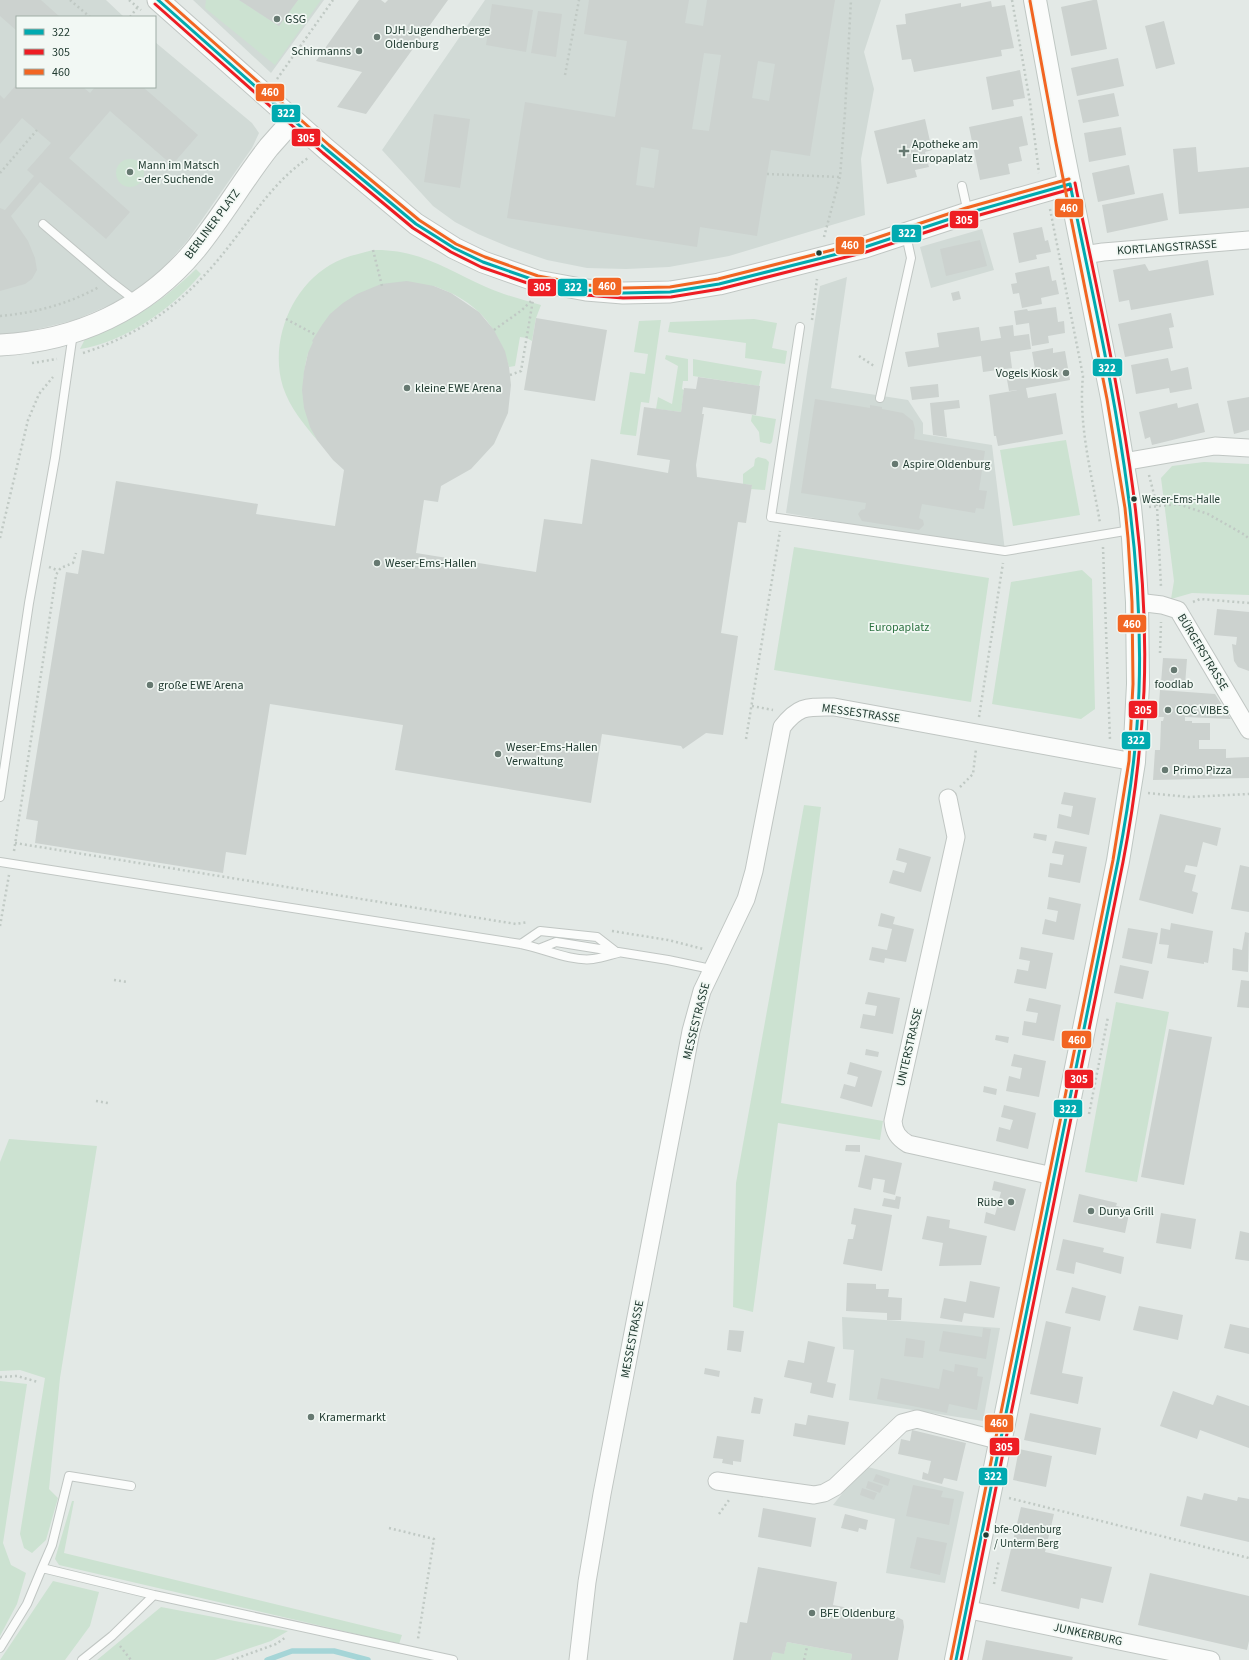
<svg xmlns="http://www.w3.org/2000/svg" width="1249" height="1660" viewBox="0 0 1249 1660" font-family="'Source Sans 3',sans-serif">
<rect width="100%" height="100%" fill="#e3e9e6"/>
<path fill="#d1dad6" d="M0,0H106L124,17H17V87H155V42L252,123L259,133L252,148L187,241L166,265L142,286L112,304L75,320L30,331L0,335Z
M193,0H324L271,73Z
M485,0H881L864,52L874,89L861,159L865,215L729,256L669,267L626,269L587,268L547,260L509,247L478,234L455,222L433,206L382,150Z
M982,229L994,270L931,288L920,247Z
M847,277L831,388L908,400L923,423V434L992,445L1005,551L786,513L820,286Z
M842,1317L1000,1328L983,1421L849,1400L854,1350L843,1349Z
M864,1466L964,1492L945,1583L886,1573L895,1519L833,1505Z"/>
<path fill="#cce2d1" d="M206,0H239L279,26L298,0H321L275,65L205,8Z
M116 173a14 14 0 1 1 28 0a14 14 0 1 1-28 0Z
M373,250C419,249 446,269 486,287C504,295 523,300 541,305L536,318L532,341L527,338L520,337L515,366L509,367C497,324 476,301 434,286L308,353C300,383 302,411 317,440C303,423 290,408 283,387C269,342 291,288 330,265C343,257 358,254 373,250Z
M196,269L201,274C172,309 125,342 80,349L85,339C128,324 163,301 196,269Z
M754,319L777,323L772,348L787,351L785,364L745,358L746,343L668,332L670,322Z
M661,320L649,403L641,402L636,436L620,434L630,372L645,374L648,354L634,352L639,321Z
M666,355L688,359V381H683L682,389L684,390L681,412L656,409L658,397L672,404L678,366L665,359Z
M693,359L762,371L759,386L693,376Z
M752,415L776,419L772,442L770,444L760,442L759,432L751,421Z
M1066,440L1080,515L1013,526L1000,450Z
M758,457L766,459L769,462L765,490L751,489L752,485L743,484V474L754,466L755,459Z
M1204,462L1249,464V595L1192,593L1171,599L1174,581L1161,478L1172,466Z
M794,547L989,578L971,702L774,670Z
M1082,570L1092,579L1095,709L1081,719L992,704L1011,582Z
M804,805L821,807L781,1103L883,1121L880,1140L778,1123L753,1312L733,1307L736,1183Z
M1116,1002L1169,1012L1137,1182L1085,1172Z
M9,1139L97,1146L60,1378L49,1489L58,1498L46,1540L32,1553L24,1548L20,1534L45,1378L20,1370L0,1371V1162Z
M0,1381L27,1384L3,1543L11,1565L26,1573L17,1604L0,1636Z
M72,1501H74L64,1553L402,1635L399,1644L59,1565L55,1559Z
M53,1581L99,1592L90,1626L65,1660H0Z
M161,1607L288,1631L271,1641L215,1660H97Z
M787,1642L852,1654L851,1660H771L773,1652L784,1653Z"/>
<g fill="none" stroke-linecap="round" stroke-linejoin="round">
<path stroke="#a5d5d7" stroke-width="5.5" d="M267,1660L292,1651H334L368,1660"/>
</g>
<path fill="#ccd2cf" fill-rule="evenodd" d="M0,0H41L60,17H17V31L0,16Z
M239,0H298L279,26Z
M359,0H381L385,3L388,0H448L366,114L337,107L362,72L316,61Z
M589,0H689L685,23L703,26L707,0H835L810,156L771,150L757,236L700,227L697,247L507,218L525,102L615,117L627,41L584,34ZM704,53L721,55L709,131L692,129ZM758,61L775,64L769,101L752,98ZM641,147L659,150L654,188L636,185Z
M1093,0H1097L1107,49L1071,56L1061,7Z
M991,1L992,7L1005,5L1014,48L1001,50L1002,56L914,72L911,59L902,60L896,25L906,24L905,14L961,3V7Z
M492,4L533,10L526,52L486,45Z
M538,11L562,14L556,57L531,53Z
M1164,21L1175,64L1156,69L1145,26Z
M1118,58L1124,86L1077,96L1071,68Z
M1020,70L1025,98L1013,100L1014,106L992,110L986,77Z
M17,84V87H83L90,93L95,87H143L198,135L172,165L110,111L69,158L130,212L106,239L40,182L11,216L28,241L35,258L37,270L32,279L25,284L0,291V208L5,210L34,176L27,170L51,143L22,118L0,144V95L4,99Z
M1114,93L1119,116L1083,123L1078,100Z
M434,114L470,119L460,188L424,182Z
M1022,116L1028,145L1019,147L1022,161L1008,164L1010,174L980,180L969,127Z
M925,119L932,150L925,152L929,167L915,170L917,177L887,184L874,131Z
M1121,127L1126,155L1089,162L1084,133Z
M1196,147L1198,172L1249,167V208L1179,214L1173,149Z
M1129,165L1135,194L1098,202L1092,173Z
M1163,193L1168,220L1107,233L1102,205Z
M1042,227L1045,241L1048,240L1051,252L1036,255L1037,259L1019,263L1013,233Z
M980,240L987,266L946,276L940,249Z
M1208,260L1214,295L1131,310L1129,300L1119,302L1113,270L1145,264L1149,271Z
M1049,266L1052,281L1056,280L1059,294L1041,298L1042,304L1022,308L1019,293L1013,294L1011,284L1017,283L1015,273Z
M407,281L434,286L451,293L479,312L494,330L505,351L509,367L511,385L508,413L494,444L471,469L441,486L438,502L424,500L416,553L536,572L544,519L582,524L591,459L668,473L670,460L637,455L644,407L681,412L684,388L696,389L698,377L760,386L756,415L703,407L702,414H704L696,465L697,477L752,485L746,523L738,522L721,633L738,636L723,735L706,733L683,749L681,746L602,734L591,803L395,770L403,725L270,704L246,855L226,852L223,873L35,843L38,821L26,819L66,572L78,574L82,550L104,554L116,481L258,504L256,514L335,526L344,470L333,460L317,440L310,427L304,408L302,390L304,371L308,353L313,342L312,341L322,325L330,314L343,303L357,294L381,284Z
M959,291L961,299L953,301L951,293Z
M1056,307L1058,322L1064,321L1065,333L1048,336L1049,343L1032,346L1029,323L1016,325L1014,311L1027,309L1028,311Z
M1171,313L1174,327L1169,328L1173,348L1125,357L1118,324Z
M536,318L607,330L595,401L524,390Z
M1013,325L1014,336L1029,334L1031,349L1010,352L1012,368L983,372L981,356L908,367L905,352L939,347L937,333L979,327L981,341L1001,338L999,327Z
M1053,348V353L1065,351L1070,380L1026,388L1028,398L1056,393L1063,434L998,446L996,436H994L989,395L1018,390L1009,391L1006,374L1035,369L1032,352Z
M1168,358L1171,371L1188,367L1192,389L1170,393L1169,388L1136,394L1131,365Z
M938,384L939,397L912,400L910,387Z
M1249,397V430L1234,434L1227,401Z
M815,399L870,408V405L882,407V409L903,413L913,421L915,429L914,439L985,451L979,490L987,491L984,509L976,508L975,513L922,504L919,518L923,520L924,525L919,530L862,521L858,514L861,510L865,509L866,503L801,493Z
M959,400L960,408L944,410L947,437L933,435L930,403Z
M1177,403L1178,408L1198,403L1205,432L1152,445L1150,437L1145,439L1139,412Z
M1217,609L1249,612V671L1238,667L1234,661L1232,644L1236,645L1237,637L1214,635Z
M1163,658L1187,659L1185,685L1161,683Z
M1160,690L1215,694L1231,719L1185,717V721H1192V723H1210V740H1199V749H1226V758L1249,757V778L1153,780L1155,750H1160L1161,721H1163L1164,717H1158Z
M1064,792L1096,798L1089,835L1057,828L1059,814L1071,817L1073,806L1061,804Z
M1160,814L1221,828L1217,846L1203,842L1197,867L1186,865L1184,872L1196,875L1192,891L1198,893L1193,914L1139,900Z
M1034,833L1047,835L1046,841L1033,838Z
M1055,841L1087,847L1080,883L1048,877L1050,863L1062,865L1064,855L1052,853Z
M899,848L931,857L921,892L889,883L893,870L904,873L907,863L896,860Z
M1240,865L1249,867V912L1231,909Z
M1049,897L1081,904L1074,940L1042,934L1045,919L1056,922L1058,911L1047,909Z
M881,913L895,917L893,924L914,929L906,962L885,958L884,963L869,960L872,947L887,950L892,929L878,926Z
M1171,923L1213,931L1208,963L1204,962V964L1167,958L1169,945L1159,944L1161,928L1170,930Z
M1128,928L1158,933L1152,964L1122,958Z
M1245,932L1249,933L1248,972L1232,970L1233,948L1242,950Z
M1021,947L1053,953L1046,989L1014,983L1017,969L1028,971L1030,961L1019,959Z
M1120,965L1149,971L1143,999L1114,993Z
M1241,980L1249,981V1008L1237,1007Z
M868,992L900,998L893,1034L860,1028L863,1014L875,1016L877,1006L865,1004Z
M1029,998L1061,1005L1054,1041L1022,1035L1024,1021L1036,1023L1038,1013L1026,1011Z
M1169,1029L1212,1037L1184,1185L1141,1177Z
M996,1035L1009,1037L1008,1043L995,1040Z
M866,1049L879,1052L878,1057L865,1055Z
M1014,1054L1046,1061L1039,1097L1006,1091L1009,1076L1020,1079L1022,1068L1011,1066Z
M850,1062L882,1071L872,1107L840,1098L844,1084L855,1087L858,1077L847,1074Z
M984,1086L997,1089L996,1095L983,1092Z
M1004,1105L1036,1113L1028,1149L996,1141L999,1127L1010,1130L1013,1120L1001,1117Z
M846,1145H860V1152L845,1151Z
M865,1155L902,1163L895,1195L883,1192L885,1180L873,1178L871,1190L858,1187Z
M994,1181L1026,1189L1015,1231L984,1223L986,1212L995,1215L1001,1192L992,1190Z
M1079,1194L1117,1203L1116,1206L1130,1209L1125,1233L1073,1222Z
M896,1196L901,1197L899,1209L882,1206L884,1198L895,1200Z
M854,1208L892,1215L882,1271L843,1264L848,1239H853L856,1225L851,1224Z
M1161,1213L1196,1219L1191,1249L1156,1243Z
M927,1216L950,1220L949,1228L987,1236L981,1265L939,1266L943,1243L922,1239Z
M1240,1231L1249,1233V1261L1235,1259Z
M1063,1239L1104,1248L1103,1252L1124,1257L1121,1274L1076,1262L1074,1274L1056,1270Z
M970,1281L1000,1287L994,1318L964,1313L962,1322L940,1318L944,1298L966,1302Z
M847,1283L876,1284V1289H889L888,1297L902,1298L901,1320H887V1313L846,1311Z
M1072,1287L1106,1296L1100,1321L1065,1313Z
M1139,1306L1183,1315L1178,1340L1133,1330Z
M1046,1321L1071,1327L1062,1373L1083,1377L1078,1404L1030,1394Z
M1230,1324L1249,1328V1354L1224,1348Z
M983,1328L991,1329L986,1359L939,1351L943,1331L982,1337Z
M729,1330L744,1331L741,1352L727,1350Z
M906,1338L925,1341L923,1358L904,1356Z
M808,1341L835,1347L827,1382L836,1384L833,1398L810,1393L812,1383L784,1377L788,1360L804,1363Z
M955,1364L978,1368L977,1376L983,1377L977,1410L949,1404L947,1413L877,1399L881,1378L939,1389L943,1369L954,1372Z
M705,1368L720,1371L719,1377L704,1374Z
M1173,1391L1213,1405L1217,1395L1249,1406V1448L1200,1430L1197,1439L1160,1426Z
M754,1397L763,1399L760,1414L751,1413Z
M1030,1413L1101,1428L1096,1455L1024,1440Z
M808,1415L849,1422L845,1445L793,1436L795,1423L806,1425Z
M912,1430L966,1443L957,1481L944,1478L942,1484L922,1479L923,1472L928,1474L931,1461L898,1454L901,1439L910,1441Z
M717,1436L744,1440L741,1462L733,1461V1465L722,1463L723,1459L713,1458Z
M1019,1449L1052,1456L1046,1487L1013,1480Z
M876,1474L890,1479L888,1486L873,1481Z
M868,1481L883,1486L880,1493L866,1488Z
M913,1485L943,1491L941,1497L954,1499L949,1525L906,1516Z
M862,1488L877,1493L874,1500L860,1495Z
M1204,1493L1237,1501L1238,1497L1249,1499V1542L1180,1526L1187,1496L1202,1500Z
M1021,1507L1054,1514L1045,1552L1112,1567L1103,1603L1081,1598L1079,1609L1001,1591Z
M763,1508L816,1518L811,1547L758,1537Z
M845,1514L868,1520L866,1530L859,1528L858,1532L841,1528Z
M917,1537L947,1543L940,1575L910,1568Z
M758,1567L837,1582L833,1605L897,1617L903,1620L904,1627L898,1660H851L852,1654L787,1642L784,1654L773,1652L771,1660H733L740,1622L747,1623Z
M1150,1573L1249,1596V1641L1247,1650L1138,1625Z
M986,1640L1073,1657L1072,1660H982Z"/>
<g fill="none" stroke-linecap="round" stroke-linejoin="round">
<defs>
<path id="service" d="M962,186L968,213
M43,224L110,281L136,301
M800,327L771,517L1005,551L1131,530
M880,398L911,258L906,235
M0,797L29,603L55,458L73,333
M0,862L521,944C542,948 572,962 593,959C602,958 610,955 618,953
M521,944L540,931L597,937L615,951
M541,948L556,942L668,960L711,969
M42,1568L52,1545L69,1476L131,1486
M0,1648L27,1604L42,1568L154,1595
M82,1660L112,1636L154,1595L453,1660"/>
<path id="minor" d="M1084,255L1103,252L1249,240
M1123,462L1215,446L1249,448
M1137,602L1162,605L1178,610L1249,730
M948,798L956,837L893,1121C894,1132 898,1138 908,1144L1053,1176
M717,1481L814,1495L824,1493L835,1487L902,1423L917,1419L1001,1441
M965,1609L1211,1660
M578,1660L587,1582L602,1494L691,1031L702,991L746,899L754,871L782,727C799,705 807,707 834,707L1134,762"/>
<path id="tertiary" d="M158,0L326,149L416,224L454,248L483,262L537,281L586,290L623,293L670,292L719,284L865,247L968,213L1070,184
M0,345C77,341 145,310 195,250C222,217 243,180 269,147C277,138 285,129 293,120"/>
<path id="secondary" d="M956,1660L1118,861L1134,762L1138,684L1137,602L1133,538L1130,507L1112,398L1061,142L1035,0"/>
</defs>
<use href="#service" stroke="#c0c6c3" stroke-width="10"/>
<use href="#minor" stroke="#c0c6c3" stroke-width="19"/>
<use href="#tertiary" stroke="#c0c6c3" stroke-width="23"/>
<use href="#secondary" stroke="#bfc7c3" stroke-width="24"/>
<path stroke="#c0c9c4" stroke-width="2.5" stroke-dasharray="2 3" stroke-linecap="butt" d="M70,0L90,17
M129,0L141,10
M1012,0L1030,102L1039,173
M130,17L137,8
M565,75L579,0
M277,79L333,0
M0,173L37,130
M767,174L840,177
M1050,209L1083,376C1078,425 1092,475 1100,523
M824,237L840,177L845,112L851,0
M373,250L382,286
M0,316C35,313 68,304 99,287
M286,319L316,335
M812,320L817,279
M494,330L522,310L533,299
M83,353C149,332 192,295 233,241C256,211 276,180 308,158
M859,356L874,366
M32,363L57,359
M510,375L521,371L533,300
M1149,475L1157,506L1161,587
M1149,507L1178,504L1208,514L1245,535L1249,539
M0,538L28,420L39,394L53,377
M1103,547L1110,740
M49,567L57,570
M1193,602L1200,599L1249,603
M1160,653L1161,622
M752,706L773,710
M979,717L1003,563
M746,739L780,531
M960,787L973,774L976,749
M1148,793L1189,797L1249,794
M15,843L516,924L528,922
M14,851L56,576C59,566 65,567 73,563L76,553
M0,926L9,875
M612,931L668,940L703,949
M114,980L128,982
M96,1101L108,1103
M1089,1114L1108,1017
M0,1377L17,1376L38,1382
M1009,1498L1249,1558
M719,1514L729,1500
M389,1528L434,1539L418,1639
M994,1584L999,1560
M120,1646L131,1660
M232,1660L276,1644L286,1637
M804,1660L807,1647"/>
<use href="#service" stroke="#fbfcfb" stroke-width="8"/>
<use href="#minor" stroke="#fbfcfb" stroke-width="17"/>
<use href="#tertiary" stroke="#fbfcfb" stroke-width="21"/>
<use href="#secondary" stroke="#fbfcfb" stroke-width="22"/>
<defs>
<path id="bus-1" d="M158,0L326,149L416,224L454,248L483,262L537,281L586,290L623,293L670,292L719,284L865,247L968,213L1070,184
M956,1660L1118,861C1129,804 1137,748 1139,691C1145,520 1104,350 1070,184"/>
<path id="bus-2" d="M155,4L323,153L413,228L451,252L481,267L536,286L585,295L623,298L671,297L720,289L866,252L969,218L1071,189
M961,1660L1123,862C1134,805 1141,749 1144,691C1151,521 1109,348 1075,183"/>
<path id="bus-3" d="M166,0L329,145L419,220L456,244L485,257L538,276L587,285L623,288L670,287L718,279L864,242L966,208L1069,179
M951,1659L1113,860L1129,761L1133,684L1132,602L1128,538L1125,508L1107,399L1056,143L1030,1"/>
</defs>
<use href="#bus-1" stroke="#f2f8f4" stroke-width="6"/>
<use href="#bus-2" stroke="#f2f8f4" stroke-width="6"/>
<use href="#bus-3" stroke="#f2f8f4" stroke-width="6"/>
<use href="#bus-1" stroke="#00aab0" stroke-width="3"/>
<use href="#bus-2" stroke="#ee1d23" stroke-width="3"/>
<use href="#bus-3" stroke="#f26522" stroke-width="3"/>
</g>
<g fill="#667971" stroke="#f2f8f4" stroke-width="1.5">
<circle cx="277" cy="19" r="4"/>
<circle cx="377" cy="37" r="4"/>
<circle cx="359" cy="51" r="4"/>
<path d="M902 145h4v4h4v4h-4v4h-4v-4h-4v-4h4z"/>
<circle cx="130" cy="172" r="4"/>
<circle cx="1066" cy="373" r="4"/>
<circle cx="407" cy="388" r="4"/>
<circle cx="895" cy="464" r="4"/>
<circle cx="377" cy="563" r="4"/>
<circle cx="1174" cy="670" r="4"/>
<circle cx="150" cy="685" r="4"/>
<circle cx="1168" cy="710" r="4"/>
<circle cx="498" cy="754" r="4"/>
<circle cx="1165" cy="770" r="4"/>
<circle cx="1011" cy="1202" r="4"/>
<circle cx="1091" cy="1211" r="4"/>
<circle cx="311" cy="1417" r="4"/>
<circle cx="812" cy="1613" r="4"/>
</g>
<g fill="#223c32" stroke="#f2f8f4" stroke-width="1.5">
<circle cx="819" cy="253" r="3.5"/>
<circle cx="1134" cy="499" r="3.5"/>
<circle cx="986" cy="1535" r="3.5"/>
</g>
<g text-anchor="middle" stroke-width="3.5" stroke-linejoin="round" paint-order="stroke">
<g font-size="11" fill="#223c32" stroke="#f2f8f4" text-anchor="start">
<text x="1142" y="503">Weser-Ems-Halle</text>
<text x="994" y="1533">bfe-Oldenburg<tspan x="994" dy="14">/ Unterm Berg</tspan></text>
</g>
<g font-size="12" fill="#223c32" stroke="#f2f8f4" text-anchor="start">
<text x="285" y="23">GSG</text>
<text x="385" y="34">DJH Jugendherberge<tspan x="385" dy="14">Oldenburg</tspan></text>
<text x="351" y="55" text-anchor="end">Schirmanns</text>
<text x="912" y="148">Apotheke am<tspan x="912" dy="14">Europaplatz</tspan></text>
<text x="138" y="169">Mann im Matsch<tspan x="138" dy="14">- der Suchende</tspan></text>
<text x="1058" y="377" text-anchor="end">Vogels Kiosk</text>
<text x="415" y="392">kleine EWE Arena</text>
<text x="903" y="468">Aspire Oldenburg</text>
<text x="385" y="567">Weser-Ems-Hallen</text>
<text x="1174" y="688" text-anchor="middle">foodlab</text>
<text x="158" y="689">große EWE Arena</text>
<text x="1176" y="714">COC VIBES</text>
<text x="506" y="751">Weser-Ems-Hallen<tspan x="506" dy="14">Verwaltung</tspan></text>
<text x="1173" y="774">Primo Pizza</text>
<text x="1003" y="1206" text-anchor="end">Rübe</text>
<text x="1099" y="1215">Dunya Grill</text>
<text x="319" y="1421">Kramermarkt</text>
<text x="820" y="1617">BFE Oldenburg</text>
</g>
<g font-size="12" fill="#223c32" stroke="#f2f8f4">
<text transform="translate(212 224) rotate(-53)" y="4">BERLINER PLATZ</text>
<text transform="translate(1167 247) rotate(-4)" y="4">KORTLANGSTRASSE</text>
<text transform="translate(1203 652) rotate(59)" y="4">BÜRGERSTRASSE</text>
<text transform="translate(861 713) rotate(8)" y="4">MESSESTRASSE</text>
<text transform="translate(696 1021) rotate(-76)" y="4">MESSESTRASSE</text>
<text transform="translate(909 1047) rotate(-77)" y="4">UNTERSTRASSE</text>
<text transform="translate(632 1339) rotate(-79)" y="4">MESSESTRASSE</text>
<text transform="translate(1088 1634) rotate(12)" y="4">JUNKERBURG</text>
</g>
<g font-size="12" fill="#2c7241" stroke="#f2f8f4">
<text x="899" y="631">Europaplatz</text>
</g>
</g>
<g stroke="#f2f8f4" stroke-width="1.5">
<rect x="255" y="83" width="30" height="19" rx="4" fill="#f26522"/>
<rect x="271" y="104" width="30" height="19" rx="4" fill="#00aab0"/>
<rect x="291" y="128" width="30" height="19" rx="4" fill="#ee1d23"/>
<rect x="1054" y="198" width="30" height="20" rx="4" fill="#f26522"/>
<rect x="949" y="210" width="30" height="19" rx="4" fill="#ee1d23"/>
<rect x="891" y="224" width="31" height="19" rx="4" fill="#00aab0"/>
<rect x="835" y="236" width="30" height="19" rx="4" fill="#f26522"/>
<rect x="592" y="277" width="30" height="19" rx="4" fill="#f26522"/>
<rect x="527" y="278" width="30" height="19" rx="4" fill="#ee1d23"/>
<rect x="557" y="278" width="31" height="19" rx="4" fill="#00aab0"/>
<rect x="1092" y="358" width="31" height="19" rx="4" fill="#00aab0"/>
<rect x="1117" y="614" width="30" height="19" rx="4" fill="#f26522"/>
<rect x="1128" y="700" width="30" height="19" rx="4" fill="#ee1d23"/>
<rect x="1121" y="731" width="30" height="19" rx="4" fill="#00aab0"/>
<rect x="1061" y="1030" width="31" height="19" rx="4" fill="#f26522"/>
<rect x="1064" y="1069" width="30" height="20" rx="4" fill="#ee1d23"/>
<rect x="1053" y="1099" width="30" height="19" rx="4" fill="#00aab0"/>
<rect x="984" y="1414" width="30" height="19" rx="4" fill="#f26522"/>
<rect x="989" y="1437" width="31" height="19" rx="4" fill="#ee1d23"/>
<rect x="978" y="1467" width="30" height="19" rx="4" fill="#00aab0"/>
</g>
<g font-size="11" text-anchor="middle" font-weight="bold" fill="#fff">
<text x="270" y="96">460</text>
<text x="286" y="117">322</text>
<text x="306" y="142">305</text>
<text x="1069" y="212">460</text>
<text x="964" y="224">305</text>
<text x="907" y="237">322</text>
<text x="850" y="249">460</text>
<text x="607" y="290">460</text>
<text x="542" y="291">305</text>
<text x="573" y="291">322</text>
<text x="1107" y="372">322</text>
<text x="1132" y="628">460</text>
<text x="1143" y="714">305</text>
<text x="1136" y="744">322</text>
<text x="1077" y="1044">460</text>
<text x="1079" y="1083">305</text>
<text x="1068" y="1113">322</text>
<text x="999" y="1427">460</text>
<text x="1004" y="1451">305</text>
<text x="993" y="1480">322</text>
</g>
<rect x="16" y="16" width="140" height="72" fill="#f2f8f4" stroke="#9fada6"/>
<rect x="24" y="29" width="20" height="6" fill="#00aab0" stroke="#9fada6"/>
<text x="52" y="36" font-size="12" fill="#223c32">322</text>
<rect x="24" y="49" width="20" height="6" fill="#ee1d23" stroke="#9fada6"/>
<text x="52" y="56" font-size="12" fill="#223c32">305</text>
<rect x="24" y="69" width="20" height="6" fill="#f26522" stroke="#9fada6"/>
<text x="52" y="76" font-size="12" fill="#223c32">460</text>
</svg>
